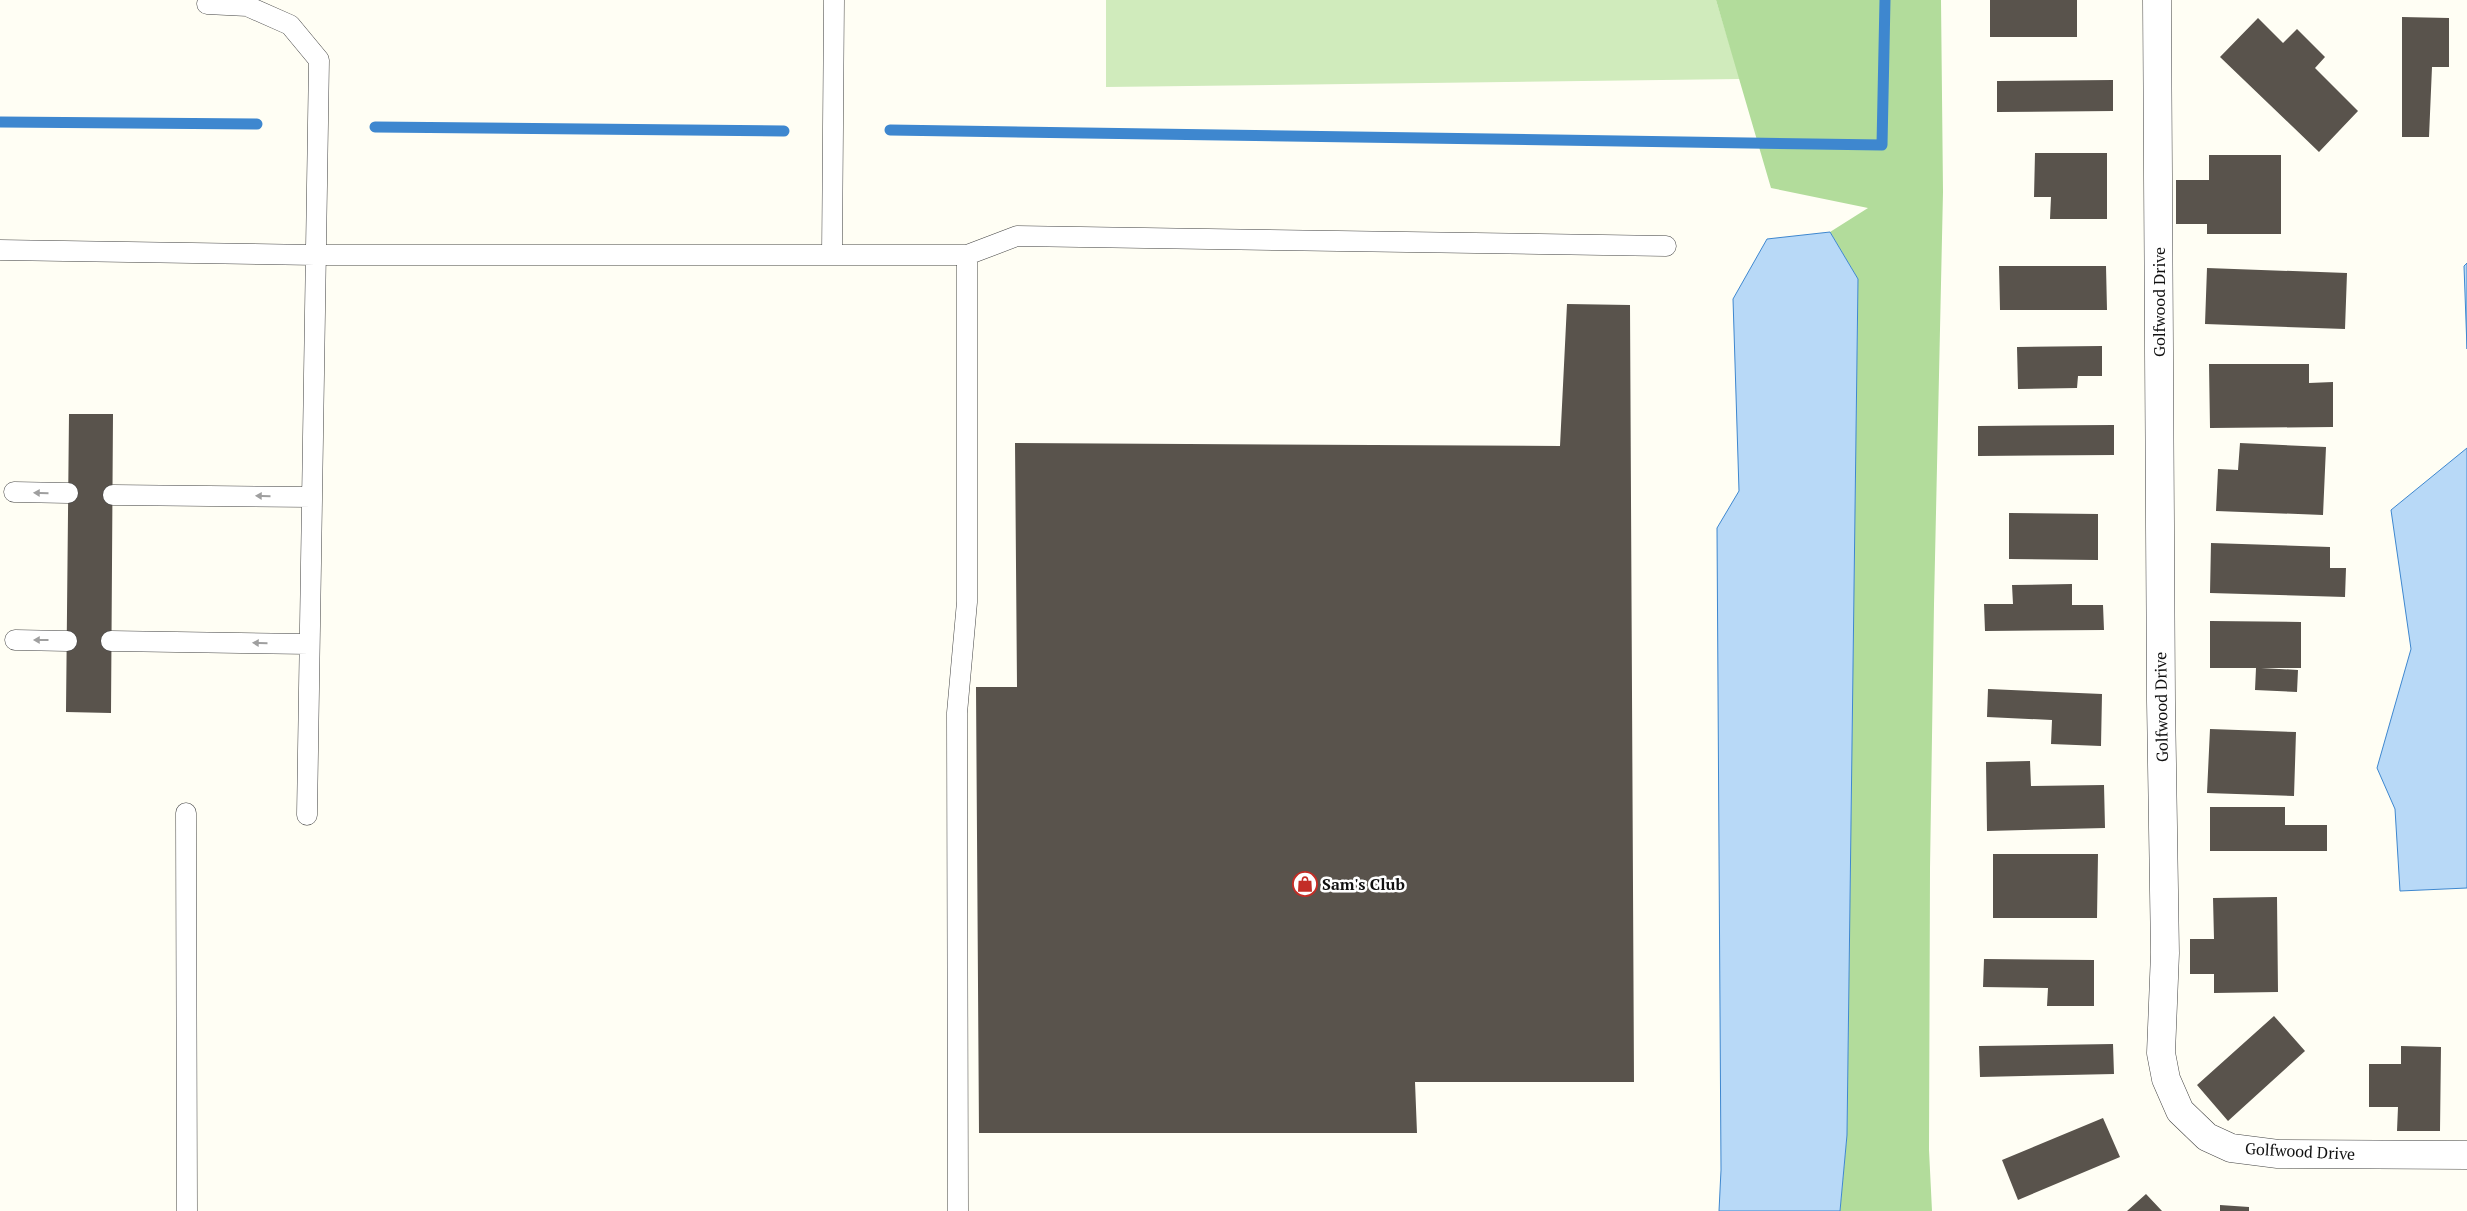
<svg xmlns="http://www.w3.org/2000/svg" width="2467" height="1211" viewBox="0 0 2467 1211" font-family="'PT Serif',serif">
<rect width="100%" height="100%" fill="#fffef4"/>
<path fill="#d0ebbc" d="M1106,0H1716L1740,79L1106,87Z"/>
<path fill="#b2dc9b" d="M1716,0H1941L1943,192L1934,604L1930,869L1929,1150L1932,1211H1840L1847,1135L1858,279L1830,232L1868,208L1771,188Z"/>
<path fill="#b8d9f7" stroke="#3e87cf" d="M1830,232L1858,279L1847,1135L1840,1211H1719L1721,1170L1717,528L1739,491L1733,299L1767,239Z
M2467,263V349L2464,266Z
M2467,448V888L2400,891L2395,809L2377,768L2411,649L2391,510Z"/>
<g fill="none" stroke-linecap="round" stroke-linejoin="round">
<path stroke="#3e87cf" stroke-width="11" d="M0,122L257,124
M375,127L784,131
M890,130L1882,145L1885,0"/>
</g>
<path fill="#59534c" d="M1990,0H2077V37H1990Z
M2402,17L2449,18V67H2432L2429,137H2402Z
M2258,18L2283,43L2297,29L2325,57L2315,68L2358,111L2319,152L2220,57Z
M2113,80V111L1997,112V81Z
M2035,153H2107V219H2050L2051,197H2034Z
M2209,155H2281V234H2207V224H2176V180H2209Z
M1999,266H2106L2107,310H2000Z
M2207,268L2347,273L2345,329L2205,324Z
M1567,304L1630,305L1634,1082H1415L1417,1133H979L976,687H1017L1015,443L1560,446Z
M2102,346V376H2078L2077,388L2018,389L2017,347Z
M2209,364H2309V383L2333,382V427L2210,428Z
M69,414H113L111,713L66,712Z
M2114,425V455L1978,456V426Z
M2240,443L2326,447L2323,515L2216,511L2218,469L2238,470Z
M2009,513L2098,514V560L2009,559Z
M2211,543L2330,547V568H2346L2345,597L2210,593Z
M2072,584V605H2103L2104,630L1985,631L1984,604H2013L2012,585Z
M2210,621L2301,622V668H2261L2298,670L2297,692L2255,690L2256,668H2210Z
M1988,689L2102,694L2101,746L2051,744L2052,720L1987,717Z
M2210,729L2296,732L2294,796L2207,793Z
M2030,761L2031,786L2104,785L2105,828L1987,831L1986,762Z
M2210,807H2285V825H2327V851H2210Z
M1993,854H2098L2097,918H1993Z
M2277,897L2278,992L2214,993V974H2190V939H2214L2213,898Z
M1984,959L2094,960V1006H2047L2048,988L1983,987Z
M2274,1016L2305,1051L2228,1121L2197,1085Z
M2113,1044L2114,1074L1980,1077L1979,1046Z
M2401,1046L2441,1047L2440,1131H2397L2398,1107H2369V1064H2401Z
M2103,1118L2120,1157L2018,1200L2002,1160Z
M2146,1194L2162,1211H2127Z
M2220,1205L2249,1207V1211H2220Z"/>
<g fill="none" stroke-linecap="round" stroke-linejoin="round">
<defs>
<path id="service" d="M207,4L247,6L290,25L319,60L307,815
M0,250L315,255H967V602L957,713L958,1211
M832,255L834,0
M967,255L1017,236L1666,246
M14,492L68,493
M113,495L312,497
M15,640L67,641
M111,641L309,644
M186,813L187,1211"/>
<path id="minor" d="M2157,0L2161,701L2165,953L2161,1053L2166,1079L2180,1111L2207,1137L2231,1148L2278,1154L2467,1155"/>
</defs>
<use href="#service" stroke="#434343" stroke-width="21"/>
<use href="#minor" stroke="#434343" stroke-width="29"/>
<use href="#service" stroke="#fff" stroke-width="20"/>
<use href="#minor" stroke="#fff" stroke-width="28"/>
</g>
<defs><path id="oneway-solid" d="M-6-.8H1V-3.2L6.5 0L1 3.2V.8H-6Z" transform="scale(1.25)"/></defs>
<g fill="#9f9f9f">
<use href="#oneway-solid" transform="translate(41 493) rotate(-179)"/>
<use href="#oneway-solid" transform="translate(263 496) rotate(-179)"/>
<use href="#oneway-solid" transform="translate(41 640) rotate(-180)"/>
<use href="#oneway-solid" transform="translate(260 643) rotate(-179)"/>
</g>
<defs>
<symbol id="shop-ring" viewBox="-11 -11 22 22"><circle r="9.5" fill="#fff" stroke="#c32d26" stroke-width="1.5"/><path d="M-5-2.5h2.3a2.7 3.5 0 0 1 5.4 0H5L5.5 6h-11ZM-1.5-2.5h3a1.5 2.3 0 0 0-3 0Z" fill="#c32d26"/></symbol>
</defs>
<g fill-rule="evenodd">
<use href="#shop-ring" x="1291" y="870" width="28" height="28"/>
</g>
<g text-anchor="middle" stroke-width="5" stroke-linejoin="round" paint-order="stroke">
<g font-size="16" fill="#101010" stroke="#fff">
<text transform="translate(2159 302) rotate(-90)" y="6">Golfwood Drive</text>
<text transform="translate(2161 707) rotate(-91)" y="6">Golfwood Drive</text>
<text transform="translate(2300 1151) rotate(3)" y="6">Golfwood Drive</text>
</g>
<g font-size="16" font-weight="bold" fill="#101010" stroke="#fff" text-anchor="start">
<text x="1322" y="890">Sam's Club</text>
</g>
</g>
</svg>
